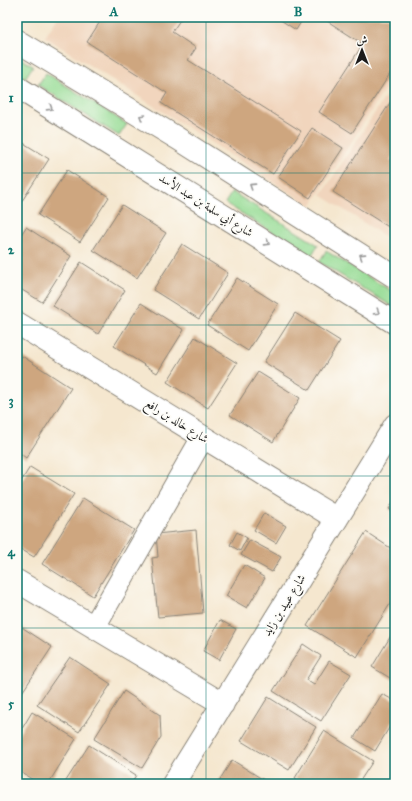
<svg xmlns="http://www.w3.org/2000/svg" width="412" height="801" viewBox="0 0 412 801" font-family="'IM FELL Great Primer',Amiri,serif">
<rect width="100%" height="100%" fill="#fdfcf7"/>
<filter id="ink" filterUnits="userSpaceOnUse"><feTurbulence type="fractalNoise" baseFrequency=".025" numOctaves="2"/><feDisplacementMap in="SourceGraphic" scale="8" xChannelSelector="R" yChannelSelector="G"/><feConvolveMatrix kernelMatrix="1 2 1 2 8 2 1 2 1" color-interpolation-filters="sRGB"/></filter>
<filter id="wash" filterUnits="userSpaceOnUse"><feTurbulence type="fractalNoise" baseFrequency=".012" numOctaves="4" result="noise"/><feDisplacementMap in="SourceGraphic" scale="16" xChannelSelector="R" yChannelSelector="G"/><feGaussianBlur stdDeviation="0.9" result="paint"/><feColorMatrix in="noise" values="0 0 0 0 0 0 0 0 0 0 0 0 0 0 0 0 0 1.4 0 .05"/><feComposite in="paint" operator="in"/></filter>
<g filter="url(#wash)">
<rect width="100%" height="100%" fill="#f5e7cf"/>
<path fill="#f1d5bd" d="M58,17H395V73L311,206L45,37Z
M395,82V243L321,195Z"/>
<path fill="#96db94" stroke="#597c58" d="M17,56L33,66L25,78L17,73Z
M46,73L127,124L119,136L38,85Z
M232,192L318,245L311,256L225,203Z
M326,251L395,293V308L319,262Z"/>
<g id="blocks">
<path fill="#cea67f" d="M103,17H182L172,32L196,48L188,60L301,131L273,174L161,103L167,93L87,42Z
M276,17H304L296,30Z
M321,17H395V66L352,133L319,112L363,44Z
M395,95V152L390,160L395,163V231L333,192Z
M312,128L343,148L310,198L278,177Z
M17,139L49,159L20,204L17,202Z
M67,170L109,197L80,242L38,215Z
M122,205L166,233L137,278L93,250Z
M26,227L71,256L42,302L17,287V241Z
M182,244L228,273L199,319L153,290Z
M81,262L125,290L98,334L53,306Z
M237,278L278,304L248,351L207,325Z
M141,303L184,330L157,373L114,346Z
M295,313L340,341L309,390L264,362Z
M195,337L237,363L208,408L167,382Z
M22,356L71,388L26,458L17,451V364Z
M258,372L300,398L273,442L230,415Z
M30,467L74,494L34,557L17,547V488Z
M83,498L134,530L93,596L42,564Z
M395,499V513L389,509Z
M264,513L286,526L276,543L254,530Z
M196,530L203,613L158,617L152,558L158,557L156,534Z
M237,532L247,538L240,551L230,545Z
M366,532L395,551V596L357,657L307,626Z
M250,540L281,557L272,572L241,555Z
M244,565L265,578L247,608L226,596Z
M220,620L236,629L219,660L203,651Z
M17,624L52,647L19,697L17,695Z
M395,629V681L372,667Z
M303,644L321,656L306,680L314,685L329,661L351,674L321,721L273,691Z
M70,657L111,684L79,732L37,705Z
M124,691L160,715L161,737L142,768L94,739Z
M382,694L395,701V718L375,751L354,738Z
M268,697L316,727L289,770L241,741Z
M32,712L76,739L48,784H40L17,770V737Z
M324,731L373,761L358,784H304L295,778Z
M89,745L136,775L131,784H64Z
M232,760L270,784H217Z"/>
</g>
</g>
<g filter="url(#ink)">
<use href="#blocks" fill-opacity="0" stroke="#888276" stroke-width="1"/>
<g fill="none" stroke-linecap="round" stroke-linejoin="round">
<defs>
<path id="minor" d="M17,41L177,138L395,277
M17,87L395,323
M17,323L337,519
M17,581L223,704
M94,627L203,437
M173,784L395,425"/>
</defs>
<use href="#minor" stroke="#888276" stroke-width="24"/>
<use href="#minor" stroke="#fff" stroke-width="22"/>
</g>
<defs><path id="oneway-chevron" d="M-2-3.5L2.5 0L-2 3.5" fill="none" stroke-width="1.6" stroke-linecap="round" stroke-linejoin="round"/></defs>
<g stroke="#999">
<use href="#oneway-chevron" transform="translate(50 108) rotate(32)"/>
<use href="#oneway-chevron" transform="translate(142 117) rotate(-149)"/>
<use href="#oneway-chevron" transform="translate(252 186) rotate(-147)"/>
<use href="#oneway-chevron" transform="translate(267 243) rotate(32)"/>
<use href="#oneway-chevron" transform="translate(362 256) rotate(-147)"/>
<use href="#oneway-chevron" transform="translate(377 312) rotate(32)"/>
</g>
</g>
<path fill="none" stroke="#0f766e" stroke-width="1" stroke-opacity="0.55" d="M206,17V784M17,173H395M17,325H395M17,476H395M17,628H395"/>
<g text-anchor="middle" stroke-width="3.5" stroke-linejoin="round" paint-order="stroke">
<g font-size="12" fill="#1c1c1c" stroke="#fdfcf7">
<text transform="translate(206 205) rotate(32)" y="4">شارع أبي سلمة بن عبد الأسد</text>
<text transform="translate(177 421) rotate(32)" y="4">شارع خالد بن رافع</text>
<text transform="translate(284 605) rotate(-58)" y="4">شارع عبيد بن زايد</text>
</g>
</g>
<rect width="412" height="801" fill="none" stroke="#fdfcf7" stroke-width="44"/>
<g transform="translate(362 50)" stroke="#fdfcf7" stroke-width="3" paint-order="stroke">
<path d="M0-3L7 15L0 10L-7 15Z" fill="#1c1c1c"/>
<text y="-6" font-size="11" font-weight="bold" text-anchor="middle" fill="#1c1c1c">ش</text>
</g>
<rect x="22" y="22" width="368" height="757" fill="none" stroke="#0f766e" stroke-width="1.5"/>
<g font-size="13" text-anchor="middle" font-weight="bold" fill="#0f766e">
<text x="114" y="16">A</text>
<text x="298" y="16">B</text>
<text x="11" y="102">1</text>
<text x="11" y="254">2</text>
<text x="11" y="405">3</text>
<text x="11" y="556">4</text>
<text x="11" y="708">5</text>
</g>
</svg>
